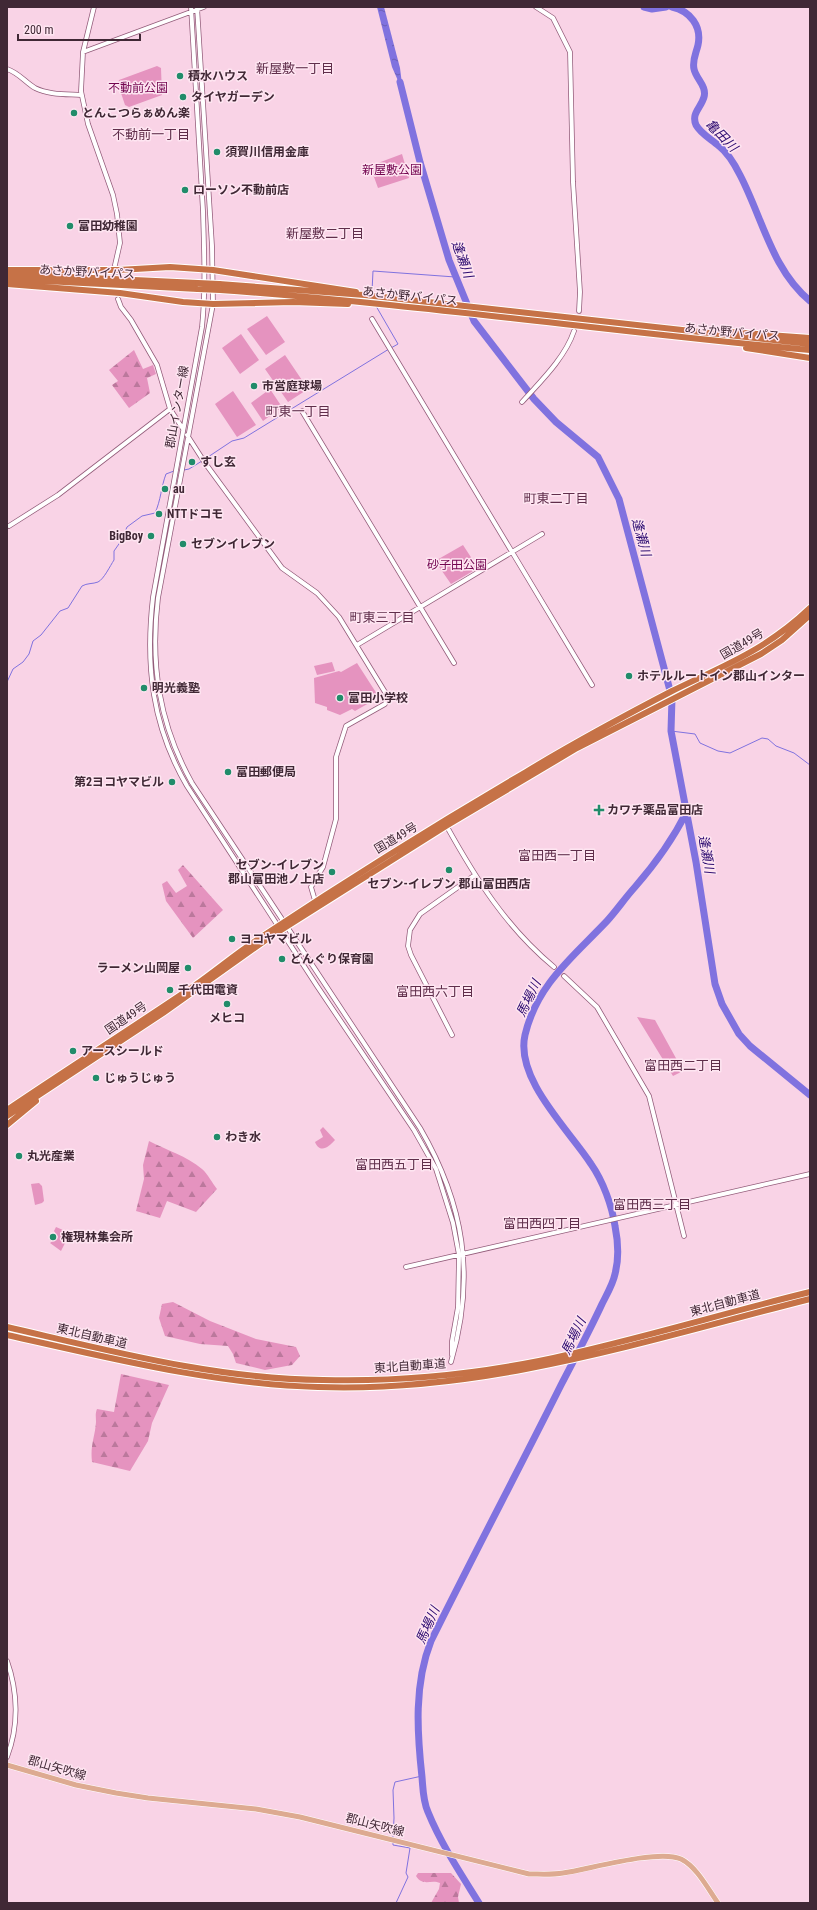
<svg xmlns="http://www.w3.org/2000/svg" width="817" height="1910" viewBox="0 0 817 1910" font-family="'Roboto Condensed','Noto Sans JP',sans-serif">
<defs>
<pattern id="forest-firs" width="22" height="20" patternUnits="userSpaceOnUse"><rect width="22" height="20" fill="#e593bf"/><path d="M5 1l3.5 6h-7zM16 11l3.5 6h-7z" fill="#bb789c"/></pattern>
<pattern id="water-ripples" width="26" height="14" patternUnits="userSpaceOnUse"><rect width="26" height="14" fill="#8072df"/><path d="M2 4q2-2 4 0t4 0M15 11q2-2 4 0t4 0" fill="none" stroke="#6a5eb6"/></pattern>
</defs>
<rect width="100%" height="100%" fill="#f9d3e6"/>
<path fill="url(#forest-firs)" d="M134,350L143,369L153,365L156,374L147,378L150,393L129,408L112,385L118,381L109,370Z
M183,865L223,910L193,938L166,901L162,884L167,881L176,893L187,886L178,870Z
M149,1141C166,1150 187,1156 202,1169C208,1174 212,1183 217,1189L196,1212L167,1201L160,1218L136,1211L144,1179L143,1165Z
M173,1302L210,1321L256,1339L296,1347L300,1356L292,1365L265,1370L236,1363L233,1354L228,1346L200,1344L165,1336L159,1318L162,1304Z
M121,1374L169,1385L152,1423L148,1441L130,1471L92,1462C90,1445 95,1437 96,1422C96,1417 95,1414 97,1409L114,1412Z
M418,1873H451L461,1884L458,1897L459,1903H431L439,1889L440,1883C431,1879 423,1887 416,1876Z"/>
<path fill="#e593bf" d="M157,66L161,68L162,95L129,107L125,105L118,84L119,80Z
M402,154L409,178L378,188L370,166Z
M267,316L285,342L266,355L247,329Z
M241,334L259,360L240,374L222,348Z
M285,355L308,389L288,402L265,369Z
M270,389L282,407L263,421L251,403Z
M233,391L256,425L237,437L215,404Z
M463,545L478,568L451,584L435,561Z
M332,662L335,671L317,675L314,666Z
M357,663L377,694L376,699L355,711L352,709L340,715L327,710V707L315,703L314,678L339,671L341,672Z
M637,1017L655,1020L683,1071L673,1076Z
M323,1127L335,1140C329,1147 320,1154 315,1142L323,1137L320,1130Z
M39,1183L42,1186L44,1201L42,1203L35,1205L31,1184Z
M56,1227L70,1233L61,1251L50,1243L58,1237L54,1231Z"/>
<path fill="url(#water-ripples)" d="M377,7H384L400,68L403,92L392,67Z"/>
<g fill="none" stroke-linecap="round" stroke-linejoin="round">
<path stroke="#8072df" stroke-width="1" d="M372,292L373,271L455,277
M376,306L398,344L391,348
M205,459L232,441L244,438L389,349
M184,470L189,469L202,461
M7,682L13,669L23,662L29,654L33,641L41,635L60,611L68,608L82,586C87,583 93,584 98,582C104,579 110,566 114,560V551L121,541L127,527L142,516L155,513C161,500 161,487 166,474L174,471
M671,731L695,734L700,743L718,751L730,753L762,738L768,739L776,746L794,753L810,765
M393,1838L394,1818L393,1790L395,1782L422,1776
M393,1841V1845L410,1848L406,1873L408,1877L396,1903"/>
<path stroke="#8072df" stroke-width="7" d="M644,7L652,9L666,7
M672,7C690,11 702,26 698,45C696,54 692,60 694,69C696,79 707,86 704,97C701,108 691,113 696,125C701,134 711,139 719,146C728,153 735,165 740,175C762,217 772,270 810,301
M400,82L420,162L449,260L474,321L534,399L556,422L598,457L619,499L672,698L671,731L696,862L715,984L722,1004L739,1034L750,1046L810,1095
M479,1903C461,1874 441,1844 428,1812C423,1801 423,1789 422,1777C417,1732 414,1684 431,1641C473,1556 518,1471 561,1385C575,1358 589,1332 602,1304C607,1294 613,1284 615,1274C619,1259 618,1241 615,1226C612,1206 603,1181 591,1164C569,1130 515,1079 525,1035C537,984 573,957 607,921C617,910 625,898 635,887C655,864 672,841 686,813"/>
<path stroke="#d4b1c3" stroke-width="4" stroke-dasharray="4 2" stroke-linecap="butt" d="M116,268L117,295"/>
<defs>
<path id="minor" d="M94,7L83,52L81,91L88,124L113,195L117,214L120,243L115,265
M191,7C195,75 199,143 203,211C204,250 206,288 202,327L153,597C145,665 152,726 187,786L317,986L414,1130L436,1169L453,1223L459,1255L458,1307L452,1341V1355
M197,7L212,246L213,304L158,598C150,664 159,724 192,783L420,1128C464,1204 476,1276 451,1362
M536,7L553,18L570,52L573,182L580,292L579,311
M83,52L204,7
M7,69C19,73 25,82 35,88C49,95 67,94 81,95
M118,299L121,307L131,320L157,365L170,409L183,429
M372,319L592,685
M522,402C540,382 565,358 574,331
M302,411L454,663
M187,435L205,463L282,568L317,593L339,617L388,697L385,704L346,726L336,757V819L323,867L311,887L316,904
M9,526L58,495L170,409
M357,645L542,534
M446,825C476,879 506,927 554,967
M564,976L597,1007L649,1096L684,1236
M452,1035L411,955L408,946L410,930L420,914L475,875
M406,1267L810,1174
M7,1661C18,1692 19,1726 7,1757"/>
<path id="major" d="M7,1765L76,1785L116,1793L148,1798L256,1809L300,1817L529,1874C540,1874 552,1875 563,1873C590,1869 658,1849 681,1859C697,1867 708,1889 718,1903"/>
<path id="highway" d="M7,270H118L170,267L213,270L356,292
M7,274L198,283
M7,279L198,289
M7,284L120,293L183,302L213,304L293,302L348,304
M219,284L365,295L810,344
M220,290C417,304 613,332 810,350
M730,332L810,338
M746,348L810,358
M7,1110C69,1068 132,1028 194,986C217,970 239,951 263,936C349,879 437,824 526,772C574,743 622,717 672,691C725,665 766,650 810,608
M7,1116L163,1013L270,937L446,826L577,748L761,654L782,640L810,615
M7,1125L36,1101
M7,1327C111,1351 215,1379 323,1380C395,1382 468,1375 539,1361C630,1342 720,1314 810,1292
M7,1335C110,1358 212,1384 318,1387C488,1393 648,1340 810,1299"/>
</defs>
<use href="#minor" stroke="#935c7a" stroke-width="5.5"/>
<use href="#major" stroke="#fff" stroke-width="6"/>
<use href="#highway" stroke="#fff" stroke-width="8"/>
<use href="#minor" stroke="#fff" stroke-width="4"/>
<use href="#major" stroke="#ddaa91" stroke-width="5"/>
<use href="#highway" stroke="#c67247" stroke-width="6"/>
<defs>
<path id="highway-bridge" d="M198,283L219,284
M198,289L220,290"/>
</defs>
<use href="#highway-bridge" stroke="#fff" stroke-width="8" stroke-linecap="butt"/>
<use href="#highway-bridge" stroke="#c67247" stroke-width="6"/>
</g>
<g fill="#218c6a" stroke="#fee5f1" stroke-width="1.5">
<circle cx="180" cy="76" r="4"/>
<circle cx="183" cy="97" r="4"/>
<circle cx="74" cy="113" r="4"/>
<circle cx="217" cy="152" r="4"/>
<circle cx="185" cy="190" r="4"/>
<circle cx="70" cy="226" r="4"/>
<circle cx="254" cy="386" r="4"/>
<circle cx="192" cy="462" r="4"/>
<circle cx="165" cy="489" r="4"/>
<circle cx="159" cy="514" r="4"/>
<circle cx="151" cy="536" r="4"/>
<circle cx="183" cy="544" r="4"/>
<circle cx="629" cy="676" r="4"/>
<circle cx="144" cy="688" r="4"/>
<circle cx="340" cy="698" r="4"/>
<circle cx="228" cy="772" r="4"/>
<circle cx="172" cy="782" r="4"/>
<path d="M597 804h4v4h4v4h-4v4h-4v-4h-4v-4h4z"/>
<circle cx="449" cy="870" r="4"/>
<circle cx="332" cy="872" r="4"/>
<circle cx="232" cy="939" r="4"/>
<circle cx="282" cy="959" r="4"/>
<circle cx="188" cy="968" r="4"/>
<circle cx="170" cy="990" r="4"/>
<circle cx="227" cy="1004" r="4"/>
<circle cx="73" cy="1051" r="4"/>
<circle cx="96" cy="1078" r="4"/>
<circle cx="217" cy="1137" r="4"/>
<circle cx="19" cy="1156" r="4"/>
<circle cx="53" cy="1237" r="4"/>
</g>
<g text-anchor="middle" stroke-width="3" stroke-linejoin="round" paint-order="stroke">
<g font-size="12" font-weight="bold" fill="#402835" stroke="#fee5f1" text-anchor="start">
<text x="188" y="80">積水ハウス</text>
<text x="191" y="101">タイヤガーデン</text>
<text x="82" y="117">とんこつらぁめん楽</text>
<text x="225" y="156">須賀川信用金庫</text>
<text x="193" y="194">ローソン不動前店</text>
<text x="78" y="230">富田幼稚園</text>
<text x="262" y="390">市営庭球場</text>
<text x="200" y="466">すし玄</text>
<text x="173" y="493">au</text>
<text x="167" y="518">NTTドコモ</text>
<text x="143" y="540" text-anchor="end">BigBoy</text>
<text x="191" y="548">セブンイレブン</text>
<text x="637" y="680">ホテルルートイン郡山インター</text>
<text x="152" y="692">明光義塾</text>
<text x="348" y="702">富田小学校</text>
<text x="236" y="776">富田郵便局</text>
<text x="164" y="786" text-anchor="end">第2ヨコヤマビル</text>
<text x="607" y="814">カワチ薬品富田店</text>
<text x="324" y="869" text-anchor="end">セブン-イレブン<tspan x="324" dy="14">郡山富田池ノ上店</tspan></text>
<text x="449" y="888" text-anchor="middle">セブン-イレブン 郡山富田西店</text>
<text x="240" y="943">ヨコヤマビル</text>
<text x="290" y="963">どんぐり保育園</text>
<text x="180" y="972" text-anchor="end">ラーメン山岡屋</text>
<text x="178" y="994">千代田電資</text>
<text x="227" y="1022" text-anchor="middle">メヒコ</text>
<text x="81" y="1055">アースシールド</text>
<text x="104" y="1082">じゅうじゅう</text>
<text x="225" y="1141">わき水</text>
<text x="27" y="1160">丸光産業</text>
<text x="61" y="1241">権現林集会所</text>
</g>
<g font-size="12" fill="#730550" stroke="#fee5f1">
<text x="138" y="92">不動前公園</text>
<text x="392" y="174">新屋敷公園</text>
<text x="457" y="569">砂子田公園</text>
</g>
<g font-size="12" fill="#402835" stroke="#fee5f1">
<text transform="translate(87 272) rotate(3)" y="4">あさか野バイパス</text>
<text transform="translate(410 296) rotate(6)" y="4">あさか野バイパス</text>
<text transform="translate(732 332) rotate(5)" y="4">あさか野バイパス</text>
<text transform="translate(177 407) rotate(-80)" y="4">郡山インター線</text>
<text transform="translate(742 644) rotate(-30)" y="4">国道49号</text>
<text transform="translate(396 838) rotate(-31)" y="4">国道49号</text>
<text transform="translate(126 1018) rotate(-34)" y="4">国道49号</text>
<text transform="translate(725 1303) rotate(-15)" y="4">東北自動車道</text>
<text transform="translate(92 1336) rotate(13)" y="4">東北自動車道</text>
<text transform="translate(410 1366) rotate(-4)" y="4">東北自動車道</text>
<text transform="translate(57 1768) rotate(16)" y="4">郡山矢吹線</text>
<text transform="translate(375 1825) rotate(14)" y="4">郡山矢吹線</text>
</g>
<g font-size="13" fill="#602e4b" stroke="#fee5f1">
<text x="295" y="73">新屋敷一丁目</text>
<text x="151" y="139">不動前一丁目</text>
<text x="325" y="238">新屋敷二丁目</text>
<text x="298" y="416">町東一丁目</text>
<text x="556" y="503">町東二丁目</text>
<text x="382" y="622">町東三丁目</text>
<text x="557" y="860">富田西一丁目</text>
<text x="435" y="996">富田西六丁目</text>
<text x="683" y="1070">富田西二丁目</text>
<text x="394" y="1169">富田西五丁目</text>
<text x="652" y="1209">富田西三丁目</text>
<text x="542" y="1228">富田西四丁目</text>
</g>
<g font-size="13" font-style="italic" fill="#2b096f" stroke="#fee5f1">
<text transform="translate(722 135) rotate(46)" y="5">亀田川</text>
<text transform="translate(463 259) rotate(70)" y="5">逢瀬川</text>
<text transform="translate(642 537) rotate(75)" y="5">逢瀬川</text>
<text transform="translate(707 854) rotate(80)" y="5">逢瀬川</text>
<text transform="translate(528 998) rotate(-64)" y="5">馬場川</text>
<text transform="translate(573 1336) rotate(-64)" y="5">馬場川</text>
<text transform="translate(427 1625) rotate(-66)" y="5">馬場川</text>
</g>
</g>
<rect width="817" height="1910" fill="none" stroke="#402835" stroke-width="16"/>
<path d="M18 34v6h122v-6" fill="none" stroke="#402835" stroke-width="2"/>
<text x="24" y="34" font-size="12" fill="#402835" stroke="#fee5f1" stroke-width="3" paint-order="stroke">200 m</text>
</svg>
